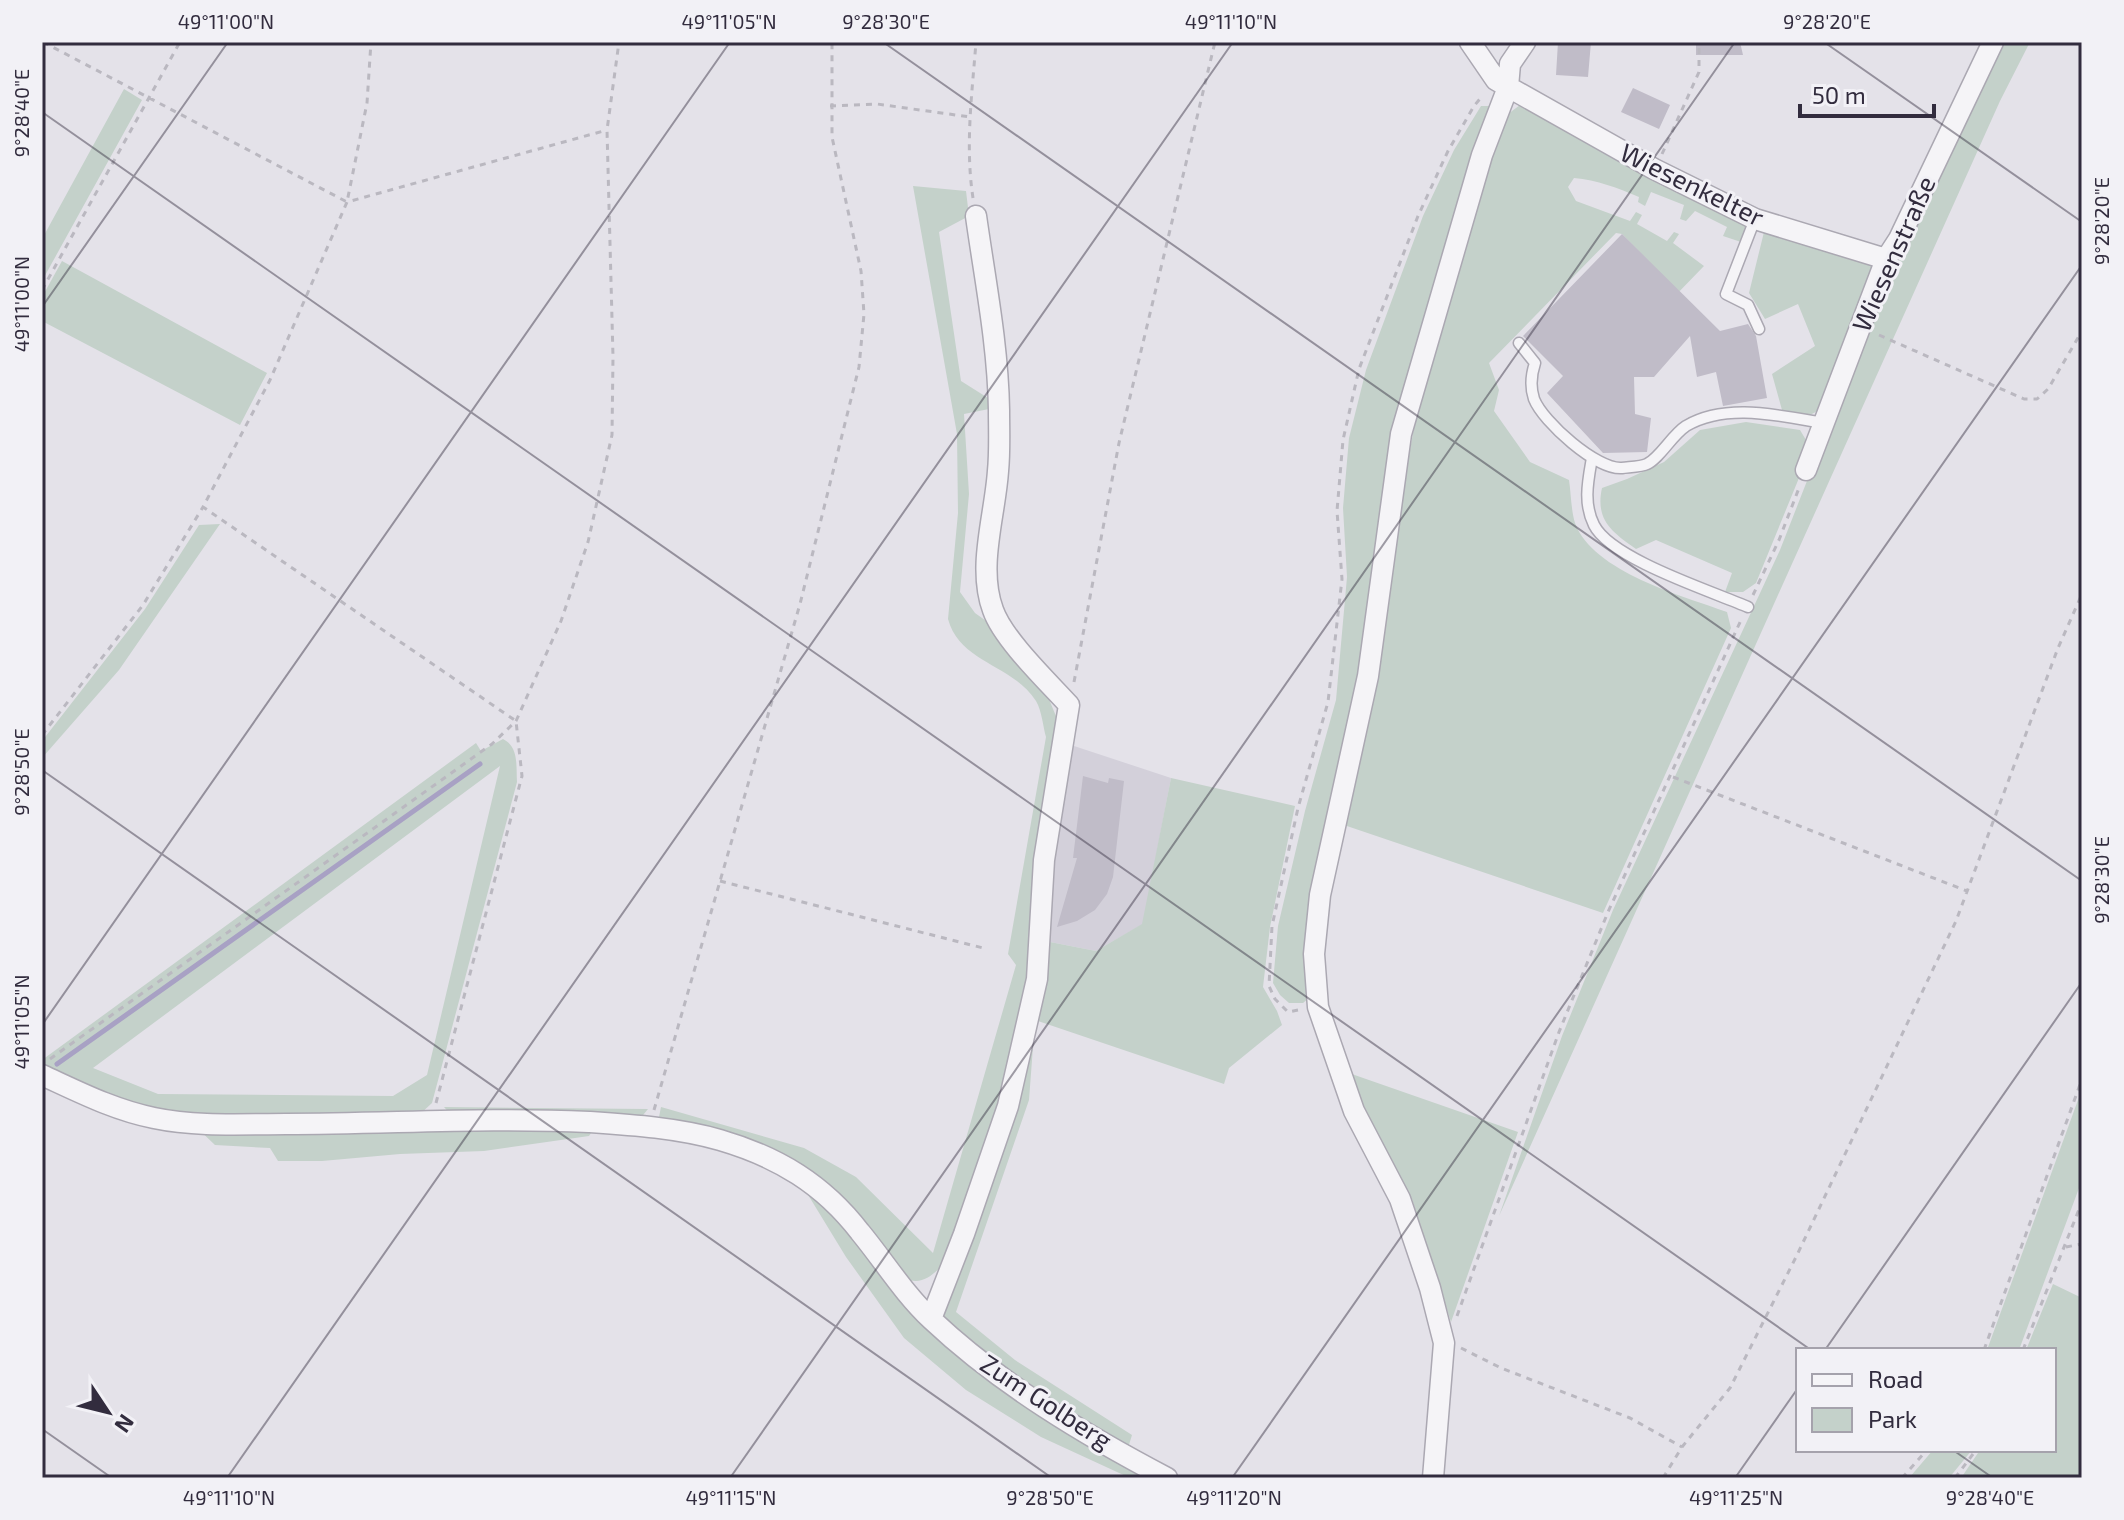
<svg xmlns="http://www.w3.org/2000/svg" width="2124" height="1520" viewBox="0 0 2124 1520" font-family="'Exo 2',sans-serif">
<rect width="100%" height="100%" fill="#e4e2e9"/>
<path fill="#d3d0da" d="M1068,744L1171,778L1143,924L1096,951L1045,941L1050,860Z"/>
<path fill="#c4d1ca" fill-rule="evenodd" d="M1997,42H2030L2000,101L1499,1216L1562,1036L1613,910L1780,550L1889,271Z
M124,89L142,100L42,281V239Z
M1520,105H1530L1747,225L1741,242L1723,236L1727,227L1695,211L1686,221L1680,219L1684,205L1651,192L1645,206L1638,202L1639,197C1618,188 1597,180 1574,178L1568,187L1576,201L1630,221L1636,212L1642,215L1637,224L1667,241L1674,232L1679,234L1673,243L1704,266L1672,299L1673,287L1622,234L1616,233L1489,363L1499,390L1494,411L1530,462L1569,480C1571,493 1571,510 1575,523C1593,572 1683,596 1727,612L1731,628L1603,913L1341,824L1416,417L1490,158L1508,114Z
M1481,106H1493L1393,435L1360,674L1304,941L1309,998L1303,1003H1289L1280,995L1273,983L1278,926L1305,811L1336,700L1347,577L1343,508L1349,438L1366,370L1423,216L1454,150Z
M913,186L966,191L969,216L939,232L961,381L988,398L989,409L964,414L969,494L960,592L975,613L996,628L1046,692L1058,721L1031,980L1003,1102L943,1265C931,1276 923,1285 905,1279L829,1187L666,1123L659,1117L661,1107L804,1148L856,1177L933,1253L1016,965L1008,954L1046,737C1043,727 1042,711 1036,701C1012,664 960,663 948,619L958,513L957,434Z
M1765,228L1874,265L1827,406L1810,415L1782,410L1772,374L1815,346L1798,304L1765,319L1749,293Z
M62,261L267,373L240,425L42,321V297Z
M1746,422L1800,430L1809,445L1808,456L1756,583L1743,592H1725L1732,573L1656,540L1636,549C1612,532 1595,520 1602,488L1627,479L1664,462L1700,430Z
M220,524L119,670L42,758V741L145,609L199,525Z
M503,739C519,747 516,766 517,782L432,1103L418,1116L195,1117L161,1114L42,1070V1060L476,743L481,751ZM500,766L427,1075L393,1096L158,1094L93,1068Z
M1171,778L1295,806L1270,927L1263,987L1277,1011L1282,1025L1229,1068L1224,1084L1035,1020L1029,1100L956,1312L1015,1360L1132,1435L1128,1448L1083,1422L1008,1371L945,1323L941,1306L1045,941L1096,951L1142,924Z
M1346,1072L1518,1132L1451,1322L1412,1199Z
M2082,1089V1180L2019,1350H1987Z
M444,1107L648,1109L639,1120L452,1116Z
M598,1123L589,1136L484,1151L400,1154L322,1161H278L270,1148L215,1145L193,1124Z
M799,1180L823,1195L931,1325L1146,1474L1139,1478H1130L1041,1437L966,1390L904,1338L846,1257Z
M2053,1284L2082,1298V1478H1961L1980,1450H2054V1350H2026Z
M1933,1450H1972L1949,1478H1909Z"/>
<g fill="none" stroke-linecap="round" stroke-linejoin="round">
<path stroke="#a8a1c4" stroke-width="5" d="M57,1064L480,764"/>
</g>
<path fill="#c0bcc8" d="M1558,42H1591L1588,77L1556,75Z
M1696,42H1740L1743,55H1696Z
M1633,88L1670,105L1659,129L1621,112Z
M1622,234L1720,331L1748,324L1756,336L1767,398L1723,406L1716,372L1697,377L1690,336L1654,377H1634L1635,414L1651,418L1647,452L1603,453L1547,393L1563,376L1523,336Z
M1083,776L1108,783L1109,778L1124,781L1113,877L1107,894L1095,910L1077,921L1057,927L1077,858H1073Z"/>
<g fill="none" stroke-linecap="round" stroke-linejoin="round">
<defs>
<path id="service" d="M1755,219L1726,294L1748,305L1759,329
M1519,343L1535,363C1531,375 1530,387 1534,399C1543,422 1597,470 1622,468C1629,467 1641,467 1647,464C1660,458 1672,435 1686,426C1727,402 1780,416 1824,423
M1592,458C1588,481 1583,503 1594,525C1611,559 1711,591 1748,607"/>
<path id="minor" d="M1470,42L1496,80L1654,169L1755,219L1886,259
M1806,470L1886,259L1899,239L1993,42
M42,1075C79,1092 114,1110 154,1118C197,1127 242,1124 286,1124C387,1124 488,1117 589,1122C633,1125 678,1128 720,1140C778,1157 823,1184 860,1232C884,1261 904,1294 932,1320C1000,1384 1085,1435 1167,1478
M931,1319L964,1234L1008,1106L1037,979L1044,860L1069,705C1048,682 1003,639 993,610C977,567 995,516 998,471C1000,451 999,430 999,410C998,345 985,280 976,216
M1433,1478L1444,1343L1430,1288L1400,1199L1354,1111L1318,1007L1314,954L1320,895L1368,676L1401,434L1482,155L1508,87L1510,64L1525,42"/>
</defs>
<use href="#service" stroke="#aba8b2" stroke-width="13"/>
<use href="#minor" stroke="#aba8b2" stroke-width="23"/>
<path stroke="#bab8c0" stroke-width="3" stroke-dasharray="6 6" stroke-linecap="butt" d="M43,42L347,202L367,103L371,42
M830,106L877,104L970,117
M1662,154L1699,72V42
M973,198C965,146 972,94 976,42
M42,290L180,42
M1879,335L2024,399H2037L2048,389L2082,331
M1753,595L1779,540L1799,488
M1074,682L1119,443L1215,42
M42,735L143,605L203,507
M1673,777L1967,891
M720,881L987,949
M1298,1010L1288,1012L1275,999L1269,986L1272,926L1298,808L1328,702L1342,579L1337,511L1343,440L1359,369L1418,216L1448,151L1474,106L1483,95
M50,1059L492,744L516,721L561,621L588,542L612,435L613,357L607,130L619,42
M436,1103L522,776L516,721L203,507L270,380L347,202L607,130
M654,1110L800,604L859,367L864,314L861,271L832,137V42
M2066,1247L2082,1244
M1457,1316L1559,1032L1608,912L1741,620
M1461,1348L1501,1368L1630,1418L1682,1447
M1984,1350L2082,1079
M2023,1350L2082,1202
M1663,1478L1682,1447L1730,1388L1797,1255L1956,921L2058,648L2082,594
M1902,1478L1927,1450
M1955,1478L1976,1450"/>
<use href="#service" stroke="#f5f4f7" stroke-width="10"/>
<use href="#minor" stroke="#f5f4f7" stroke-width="20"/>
</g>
<path fill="none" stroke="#322c3e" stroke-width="2" stroke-opacity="0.45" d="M883,42L2082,881M1824,42L2082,222M42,112L1811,1350M42,307L228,42M42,770L1052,1478M42,1025L730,42M1825,1350L2082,982M42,1429L112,1478M1953,1450L1993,1478M227,1478L1233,42M730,1478L1735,42M1232,1478L2082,265M1735,1478L1798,1388"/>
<g text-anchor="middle" stroke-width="6" stroke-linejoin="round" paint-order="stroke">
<g font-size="26" fill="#322c3e" stroke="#f2f1f6">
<text transform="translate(1692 185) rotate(26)" y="9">Wiesenkelter</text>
<text transform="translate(1894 254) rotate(-66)" y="9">Wiesenstraße</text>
<text transform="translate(1046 1402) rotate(33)" y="9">Zum Golberg</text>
</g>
</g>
<rect width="2124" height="1520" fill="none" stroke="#f2f1f6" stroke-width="88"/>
<rect x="1796" y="1348" width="260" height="104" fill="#f2f1f6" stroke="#a5a2ac" stroke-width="2"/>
<rect x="1812" y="1374" width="40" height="12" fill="#f5f4f7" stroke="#a5a2ac" stroke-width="2"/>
<text x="1868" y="1388" font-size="24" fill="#322c3e">Road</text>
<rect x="1812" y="1408" width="40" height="24" fill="#c4d1ca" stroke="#a5a2ac" stroke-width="2"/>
<text x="1868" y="1428" font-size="24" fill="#322c3e">Park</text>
<g transform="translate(108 1412) rotate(125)" stroke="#f2f1f6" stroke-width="6" paint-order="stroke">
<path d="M0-6L14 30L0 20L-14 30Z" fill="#322c3e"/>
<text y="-12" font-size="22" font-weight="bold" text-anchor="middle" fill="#322c3e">N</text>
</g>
<path d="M1800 104v12h134v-12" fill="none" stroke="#322c3e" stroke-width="4"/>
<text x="1812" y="104" font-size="24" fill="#322c3e" stroke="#f2f1f6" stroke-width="6" paint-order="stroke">50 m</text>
<rect x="44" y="44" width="2036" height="1432" fill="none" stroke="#322c3e" stroke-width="3"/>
<g font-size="20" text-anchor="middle" fill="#322c3e">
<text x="226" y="29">49°11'00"N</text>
<text x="729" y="29">49°11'05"N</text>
<text x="886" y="29">9°28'30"E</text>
<text x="1231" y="29">49°11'10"N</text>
<text x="1827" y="29">9°28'20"E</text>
<text transform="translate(22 113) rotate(-90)" y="7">9°28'40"E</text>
<text transform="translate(2102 221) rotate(-90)" y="7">9°28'20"E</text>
<text transform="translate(22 304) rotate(-90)" y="7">49°11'00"N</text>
<text transform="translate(22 772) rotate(-90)" y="7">9°28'50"E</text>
<text transform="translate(2102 880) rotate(-90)" y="7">9°28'30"E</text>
<text transform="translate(22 1022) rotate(-90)" y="7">49°11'05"N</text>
<text x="229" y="1505">49°11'10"N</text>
<text x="731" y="1505">49°11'15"N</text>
<text x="1050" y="1505">9°28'50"E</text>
<text x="1234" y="1505">49°11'20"N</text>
<text x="1736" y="1505">49°11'25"N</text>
<text x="1990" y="1505">9°28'40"E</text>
</g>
</svg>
